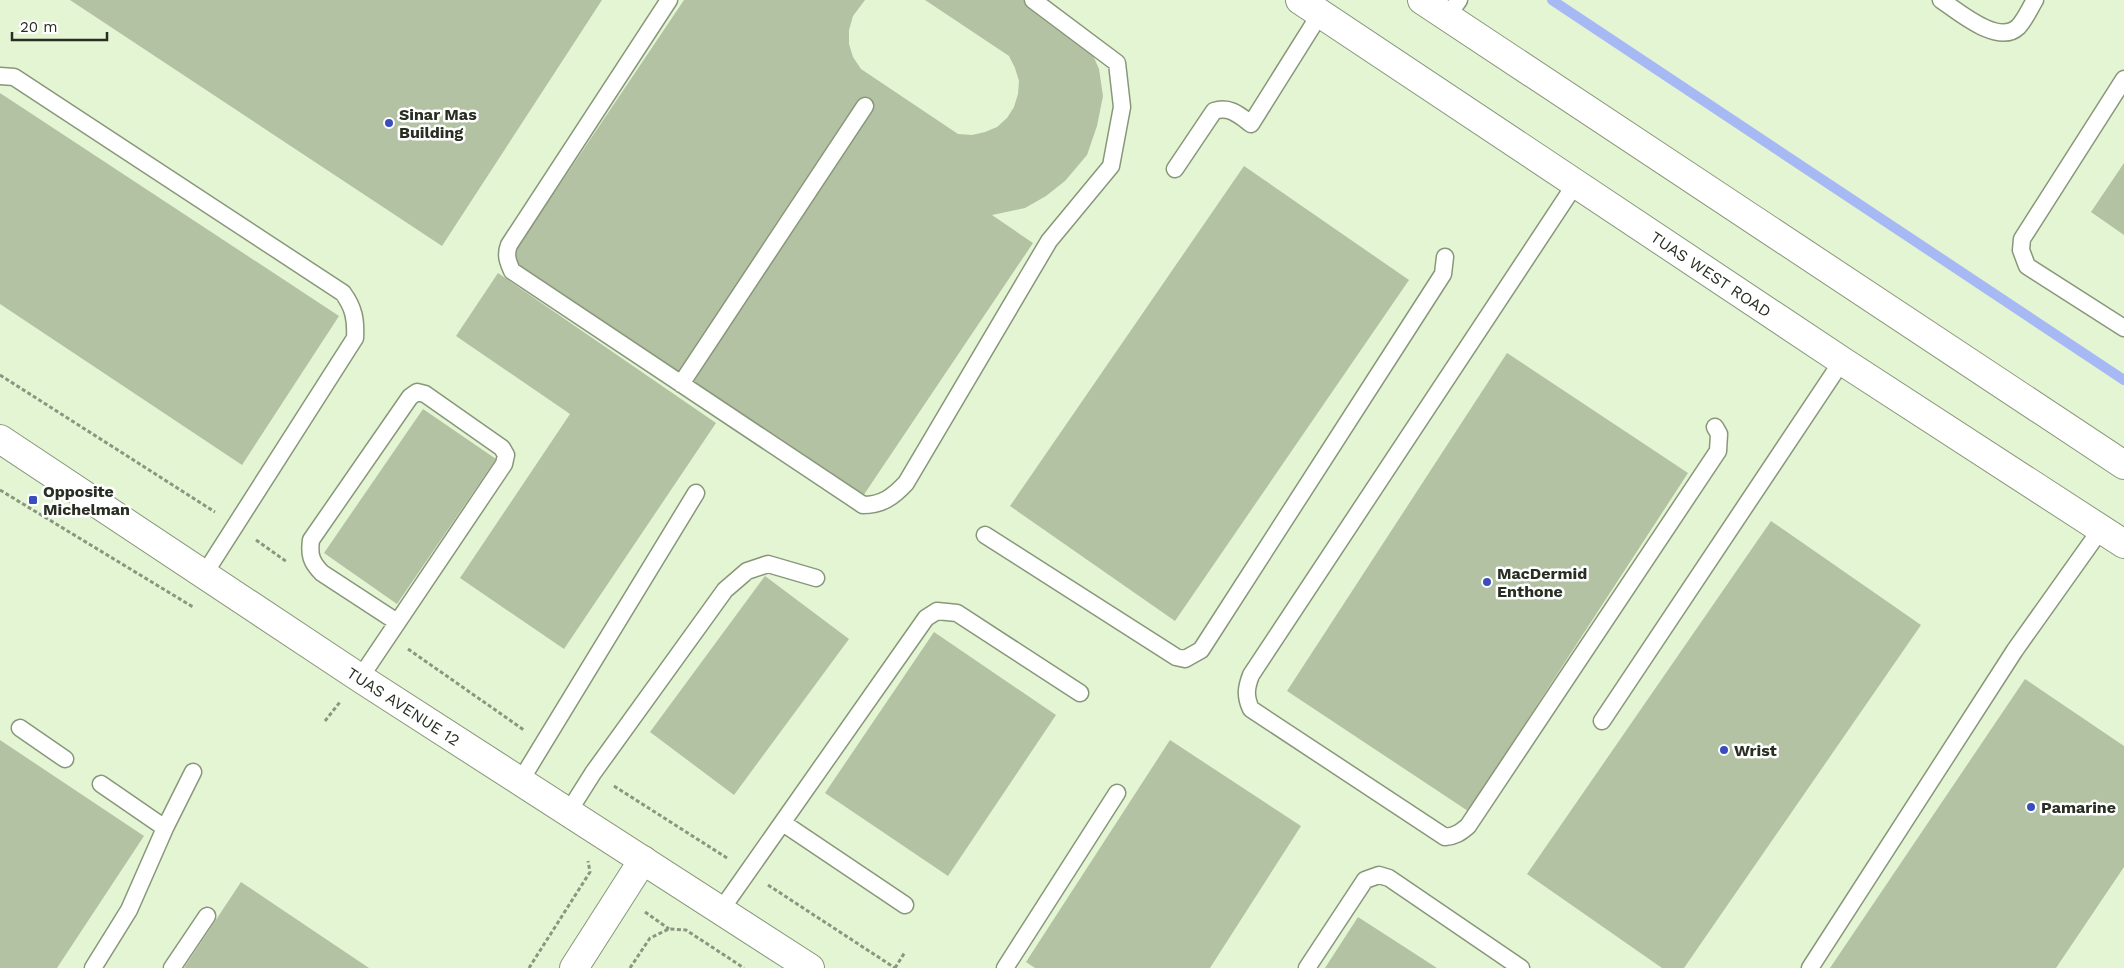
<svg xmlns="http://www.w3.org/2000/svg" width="2124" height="968" viewBox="0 0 2124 968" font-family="'Work Sans',sans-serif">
<rect width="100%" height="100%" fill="#e4f5d4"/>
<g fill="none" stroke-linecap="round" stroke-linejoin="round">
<path stroke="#a7b9f4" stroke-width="10" d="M1552,0L2124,380"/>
</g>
<path fill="#b2c2a3" d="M70,0H602L442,246Z
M684,0H865L853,16L849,30V44L853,57L861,69L958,134L972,135L985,132L997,127L1007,118L1014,107L1018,94L1019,81L1015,68L1009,56L925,0H1023L1087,42L1099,69L1103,96L1097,126L1087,155L1065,181L1046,196L1025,208L992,215L1033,243L861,499L509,260Z
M0,93L339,316L242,465L0,304Z
M2124,163V235L2091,212Z
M1244,166L1409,280L1175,621L1010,506Z
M498,273L716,423L564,649L460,578L570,414L456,336Z
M1507,353L1688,473L1468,811L1287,691Z
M423,409L496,459L397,604L324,553Z
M1771,521L1921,625L1684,968H1662L1527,874Z
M765,576L849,639L734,795L650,732Z
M934,632L1056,715L948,876L825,793Z
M2025,679L2124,746V867L2056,968H1830Z
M0,740L144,836L57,968H0Z
M1170,740L1301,826L1210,968H1035L1026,962Z
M241,882L369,968H184Z
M1358,917L1437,968H1325Z"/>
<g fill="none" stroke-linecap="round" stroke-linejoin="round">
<defs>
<path id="lane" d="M669,0L509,245C505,255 508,262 512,271L863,505C882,505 893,497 906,483L1049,241L1111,166L1122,107L1117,63L1033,0
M1941,0C1958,11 1998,46 2018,27C2025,20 2030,8 2035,0
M1447,17L1459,0
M0,76L14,77L343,293C354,308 356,320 355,338L205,573
M2124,79L2022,239L2021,250L2027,266L2124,328
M1175,169L1214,111C1230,106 1239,115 1251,124L1320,14
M1576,183L1251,675C1246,688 1245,696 1251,709L1445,837C1455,836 1460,833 1468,826L1718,451L1719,434L1715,427
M681,384L865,106
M985,535L1176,657L1185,659L1201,650L1443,274L1445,257
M360,678L504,464L506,455L502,448L425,394L417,392L410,397L311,540C309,555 311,562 322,573L397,622
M1602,721L1842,361
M20,728L65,759
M521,780L696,493
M101,784L165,828
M569,811L593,773L725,590L747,571L768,564L816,578
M783,823L905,905
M721,910L926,618L937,611L957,613L1080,693
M93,968L129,910L165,828L193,772
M172,968L207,916
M1005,968L1117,793
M1307,968L1365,880L1379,875L1389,878L1521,968
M1810,968L2015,650L2101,529"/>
<g id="street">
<path id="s1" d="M0,439L360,678L810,968"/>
<path d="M574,968L643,860"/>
</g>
<g id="primary">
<path id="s2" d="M1300,0L1842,361L2124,544"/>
<path d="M1422,0L2124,465"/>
</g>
</defs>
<use href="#lane" stroke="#889779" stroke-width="19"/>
<use href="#street" stroke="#889779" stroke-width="30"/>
<use href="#primary" stroke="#889779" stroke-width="30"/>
<path stroke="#8a967f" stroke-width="3" stroke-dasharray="4 2.5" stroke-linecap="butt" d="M0,375L215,512
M0,490L193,607
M256,540L287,562
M408,649L524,730
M325,721L340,702
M614,786L727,858
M768,885L895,968
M645,912L669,929
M529,968L590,872L588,861
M630,968L650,938L669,929L686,930L744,968
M895,968L905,952"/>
<use href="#lane" stroke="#fff" stroke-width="16"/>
<use href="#street" stroke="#fff" stroke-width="28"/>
<use href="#primary" stroke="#fff" stroke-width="28"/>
</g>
<g fill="#3b4cbf" stroke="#fff" stroke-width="2">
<circle cx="389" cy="123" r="5"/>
<rect x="28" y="495" width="10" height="10" rx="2.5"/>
<circle cx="1487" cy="582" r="5"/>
<circle cx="1724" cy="750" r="5"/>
<circle cx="2031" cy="807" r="5"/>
</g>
<g text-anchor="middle" stroke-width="5" stroke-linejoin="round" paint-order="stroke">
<g font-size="16" font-weight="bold" fill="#282f22" stroke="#fff" text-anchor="start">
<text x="399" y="120">Sinar Mas<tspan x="399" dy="18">Building</tspan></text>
<text x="43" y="497">Opposite<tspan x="43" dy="18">Michelman</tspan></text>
<text x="1497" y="579">MacDermid<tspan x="1497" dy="18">Enthone</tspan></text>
<text x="1734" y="756">Wrist</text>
<text x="2041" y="813">Pamarine</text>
</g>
<g font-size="16" fill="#282f22" stroke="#fff">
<text dy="6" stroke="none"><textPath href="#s2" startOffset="494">TUAS WEST ROAD</textPath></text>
<text dy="6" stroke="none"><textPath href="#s1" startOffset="484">TUAS AVENUE 12</textPath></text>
</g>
</g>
<path d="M12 32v8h95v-8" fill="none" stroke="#282f22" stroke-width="2.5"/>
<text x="20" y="32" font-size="15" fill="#282f22" stroke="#ffffff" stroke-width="4" paint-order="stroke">20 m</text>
</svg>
